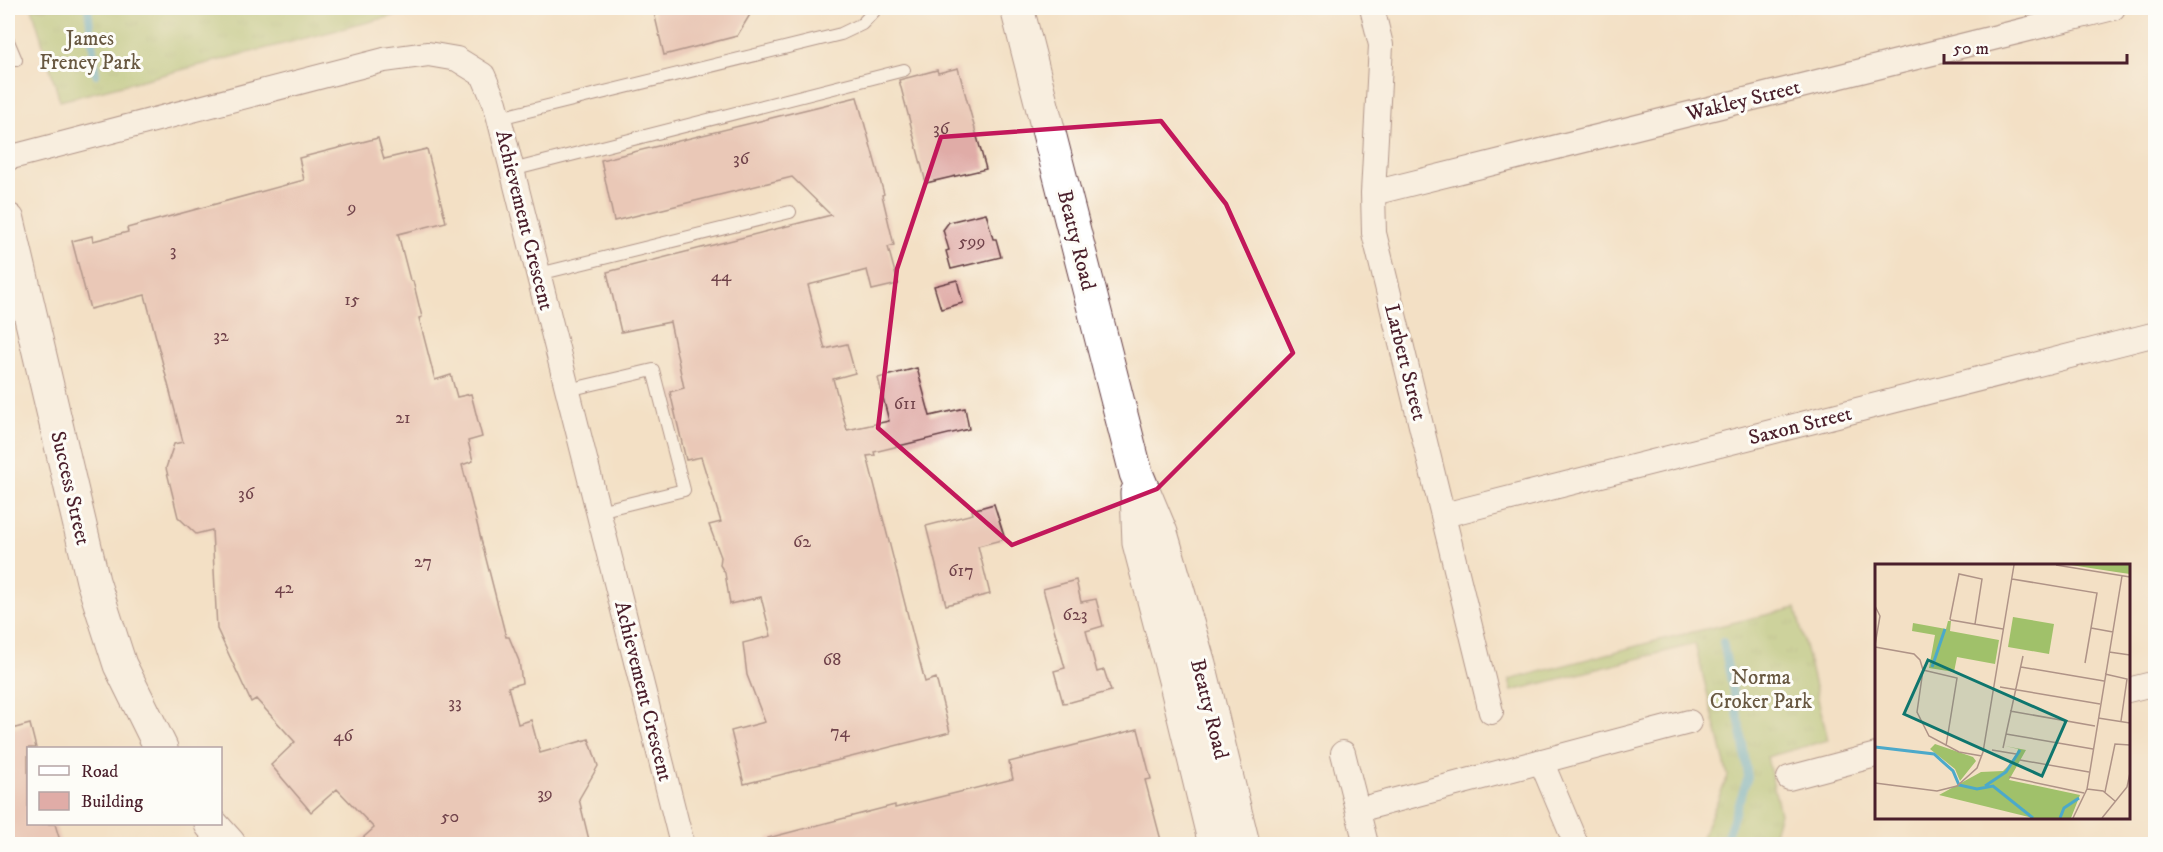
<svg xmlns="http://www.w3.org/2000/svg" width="2163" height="852" viewBox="0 0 2163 852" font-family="'IM FELL DW Pica',serif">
<defs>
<pattern id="grass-tufts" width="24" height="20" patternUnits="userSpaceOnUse" patternTransform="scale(1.5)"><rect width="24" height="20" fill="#a0c16a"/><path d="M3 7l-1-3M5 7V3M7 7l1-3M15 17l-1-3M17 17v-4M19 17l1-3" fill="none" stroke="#8ba55c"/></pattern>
</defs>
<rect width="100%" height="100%" fill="#fdfcf7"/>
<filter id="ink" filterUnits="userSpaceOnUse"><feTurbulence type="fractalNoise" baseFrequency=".0167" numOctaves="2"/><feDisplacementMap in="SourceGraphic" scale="12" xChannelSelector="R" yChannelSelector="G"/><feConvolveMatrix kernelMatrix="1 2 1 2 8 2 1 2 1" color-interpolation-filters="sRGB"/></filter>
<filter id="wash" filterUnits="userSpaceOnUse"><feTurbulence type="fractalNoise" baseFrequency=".008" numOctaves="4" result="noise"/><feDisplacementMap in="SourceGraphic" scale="24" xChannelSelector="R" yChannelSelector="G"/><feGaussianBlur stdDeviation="1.35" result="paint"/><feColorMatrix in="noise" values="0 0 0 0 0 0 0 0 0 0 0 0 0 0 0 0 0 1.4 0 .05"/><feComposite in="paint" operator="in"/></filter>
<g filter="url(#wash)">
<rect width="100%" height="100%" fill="#f3e0c5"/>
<path fill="url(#grass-tufts)" stroke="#75704a" stroke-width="1.5" d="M32,8H411L412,11L60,101Z
M1796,608L1828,740L1767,757L1780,813L1771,844H1699L1728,776L1695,644L1512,691L1509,680L1663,639Z"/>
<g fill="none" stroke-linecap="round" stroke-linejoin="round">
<path stroke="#4ca9ca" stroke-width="8" d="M88,8L96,74
M1723,642L1742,737L1748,777L1724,844"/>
</g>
<g id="blocks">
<path fill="#e0aca7" d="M653,8H754L737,36L664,55Z
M958,68L986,169L926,183L899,80L937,70L938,73Z
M857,97L884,194L882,195L894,245L888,247L898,284L872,290L867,270L808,285L825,349L847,344L855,373L833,379L847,430L889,421L878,378L917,368L930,416L965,408L969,429L874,452L875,455L867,456L925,682L936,678L950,732L744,784L731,731L765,722L747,675L743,643L771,636L761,597L730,604L725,573L720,565L721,557L709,525L721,522L701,457L686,460L670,392L684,388L670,322L621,332L607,272L831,215L792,177L614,221L601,160Z
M378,138L384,159L427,149L446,222L398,234L410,280L413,281L422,317L419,318L435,380L451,375L457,397L471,394L482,437L468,441L473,461L462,465L506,637H509L519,661L522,683L508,687L518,724L531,720L540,753L589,739L598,766L579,799L590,844H356L374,828L337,789L311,812L271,765L295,742L256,699L251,702L217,629L212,530L196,534L178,517L166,468L174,444L183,442L145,295L90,309L72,241L92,236L93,241L128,232L127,228L304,180L299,158Z
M986,213L993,239H996L1001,257L951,269L946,251L949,250L943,230L949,222Z
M957,280L963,303L941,309L934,286Z
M994,504L1005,539L978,546L990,594L946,605L926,526L973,514L972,510Z
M1076,580L1081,602L1096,599L1103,626L1086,631L1097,672L1104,670L1111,691L1071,702L1063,703L1054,671L1065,668L1043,589Z
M30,724L36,748H28V824H55L61,844H8V730Z
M1138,729L1151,779L1145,780L1162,844H769L768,838L895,805V808L1013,779L1009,762Z"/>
</g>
</g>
<g filter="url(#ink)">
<use href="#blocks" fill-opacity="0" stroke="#633c42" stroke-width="1.5"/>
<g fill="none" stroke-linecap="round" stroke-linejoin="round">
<defs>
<path id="lane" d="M8,41L16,60
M499,118L841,34L862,24L877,8
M512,170L904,70
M539,274L790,212
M568,390L653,370L684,490L599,511"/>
<path id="street" d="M1372,8L1381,45L1373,193L1374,233L1491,712
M8,158L384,60L428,54L457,59L483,75L495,103L499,118L682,844
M1373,193L2113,8
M1444,515L2156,334
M2128,690L2156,683
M1343,753L1366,844
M1541,761L1576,844
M1789,778L1876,755
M1358,810L1689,722"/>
<path id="secondary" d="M1017,8L1136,473L1161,533L1199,664L1243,844
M8,220L93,581L120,665L161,748
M1137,493L1139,543L1175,680L1215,844
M211,824L229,844"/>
</defs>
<use href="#lane" stroke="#633c42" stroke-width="14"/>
<use href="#street" stroke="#633c42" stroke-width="26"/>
<use href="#secondary" stroke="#633c42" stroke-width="35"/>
<use href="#lane" stroke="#fff" stroke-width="12"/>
<use href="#street" stroke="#fff" stroke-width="24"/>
<use href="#secondary" stroke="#fff" stroke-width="33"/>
</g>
</g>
<path d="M0 0H2163V852H0ZM1161,121L1226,204L1293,353L1157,489L1012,545L878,428L897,269L941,137Z" fill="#f3e0c5" fill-opacity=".55" fill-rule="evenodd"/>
<path fill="none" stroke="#c2185b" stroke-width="4.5" stroke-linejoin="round" d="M1161,121L1226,204L1293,353L1157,489L1012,545L878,428L897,269L941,137Z"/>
<g text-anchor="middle" stroke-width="6" stroke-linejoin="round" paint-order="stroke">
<g font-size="18" fill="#70424a">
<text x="941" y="134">36</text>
<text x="741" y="164">36</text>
<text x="352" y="213">9</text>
<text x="972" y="247">599</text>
<text x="173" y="256">3</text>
<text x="721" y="281">44</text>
<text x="352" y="305">15</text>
<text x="221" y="341">32</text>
<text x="905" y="409">611</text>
<text x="403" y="423">21</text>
<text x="246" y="499">36</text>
<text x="802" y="547">62</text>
<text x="423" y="567">27</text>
<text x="961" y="576">617</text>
<text x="284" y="593">42</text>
<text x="1075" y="620">623</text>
<text x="832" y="665">68</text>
<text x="455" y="708">33</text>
<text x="840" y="737">74</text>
<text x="343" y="741">46</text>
<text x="545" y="799">39</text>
<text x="450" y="822">50</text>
</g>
<g font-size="21" fill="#685841" stroke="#fdfcf7">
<text x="90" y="45">James<tspan x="90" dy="24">Freney Park</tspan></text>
<text x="1761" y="684">Norma<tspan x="1761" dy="24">Croker Park</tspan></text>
</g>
<g font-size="21" fill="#4a1f2b" stroke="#fdfcf7">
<text transform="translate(1743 100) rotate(-14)" y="7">Wakley Street</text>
<text transform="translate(525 220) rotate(76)" y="7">Achievement Crescent</text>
<text transform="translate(1077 240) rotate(76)" y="7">Beatty Road</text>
<text transform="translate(1406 362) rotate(76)" y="7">Larbert Street</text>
<text transform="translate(1800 425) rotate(-14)" y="7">Saxon Street</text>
<text transform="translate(71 488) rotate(77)" y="7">Success Street</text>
<text transform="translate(644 691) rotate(76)" y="7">Achievement Crescent</text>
<text transform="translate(1210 709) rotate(76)" y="7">Beatty Road</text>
</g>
</g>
<g transform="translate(1875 564)">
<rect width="255" height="255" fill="#f3e0c5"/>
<path d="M196,1H255V10L241,8ZM73,57H76L75,67L124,76L120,100L82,93L79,108L54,104L60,71L37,67L38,59L71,65ZM60,180L98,193L101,197L85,217L80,205L55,185ZM130,182L151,186L134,216L205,231L196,254H158L64,231L106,208L128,207L141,194L143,185Z" fill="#a0c16a"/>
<path d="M138,53L179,60L174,90L133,83Z" fill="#a0c16a"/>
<path fill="none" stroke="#4ca9ca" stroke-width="3" d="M57,103L70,65M0,183L59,190L78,207L84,221L102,225L118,222L158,254M110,222L131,208L145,186M185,254L189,244L204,234"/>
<path fill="none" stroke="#af9387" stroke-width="1.5" d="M181,1L255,13M137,15L222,29L210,99M0,42L5,52L0,81M100,60L107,15L84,10L75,55L76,56L128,65M216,64L238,68M0,83L39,90L45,96L48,106L42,148L54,172L84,188L107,192M234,88L255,91M146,103L229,117M48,106L82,114L71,182M230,110L252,115L246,157M125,123L225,140M135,147L220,162M223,154L255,159M131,170L218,185M128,184L148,92M117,186L141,190M145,196L214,208M134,213L209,229M0,219L62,227L82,222L102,204L108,188L139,1M212,225L228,227L240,237M230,228L240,180L255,181M198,254L212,225L247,12M227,254L252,223L255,209"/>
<path fill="#0f766e" fill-opacity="0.15" stroke="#0f766e" stroke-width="3" d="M53,96L191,157L167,212L29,150Z"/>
<rect width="255" height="255" fill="none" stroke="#4a1f2b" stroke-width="3"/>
</g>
<rect width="2163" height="852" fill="none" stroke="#fdfcf7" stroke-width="30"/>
<rect x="27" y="747" width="195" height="78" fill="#fdfcf7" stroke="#b5a4a5" stroke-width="1.5"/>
<rect x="39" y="766" width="30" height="9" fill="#ffffff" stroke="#b5a4a5" stroke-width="1.5"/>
<text x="81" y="777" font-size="18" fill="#4a1f2b">Road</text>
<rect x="39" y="792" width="30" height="18" fill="#e0aca7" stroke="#b5a4a5" stroke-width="1.5"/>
<text x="81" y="807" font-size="18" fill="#4a1f2b">Building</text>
<path d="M1944 54v9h183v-9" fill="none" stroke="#4a1f2b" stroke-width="3"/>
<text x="1953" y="54" font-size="18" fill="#4a1f2b" stroke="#fdfcf7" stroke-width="4.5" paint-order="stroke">50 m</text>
</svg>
